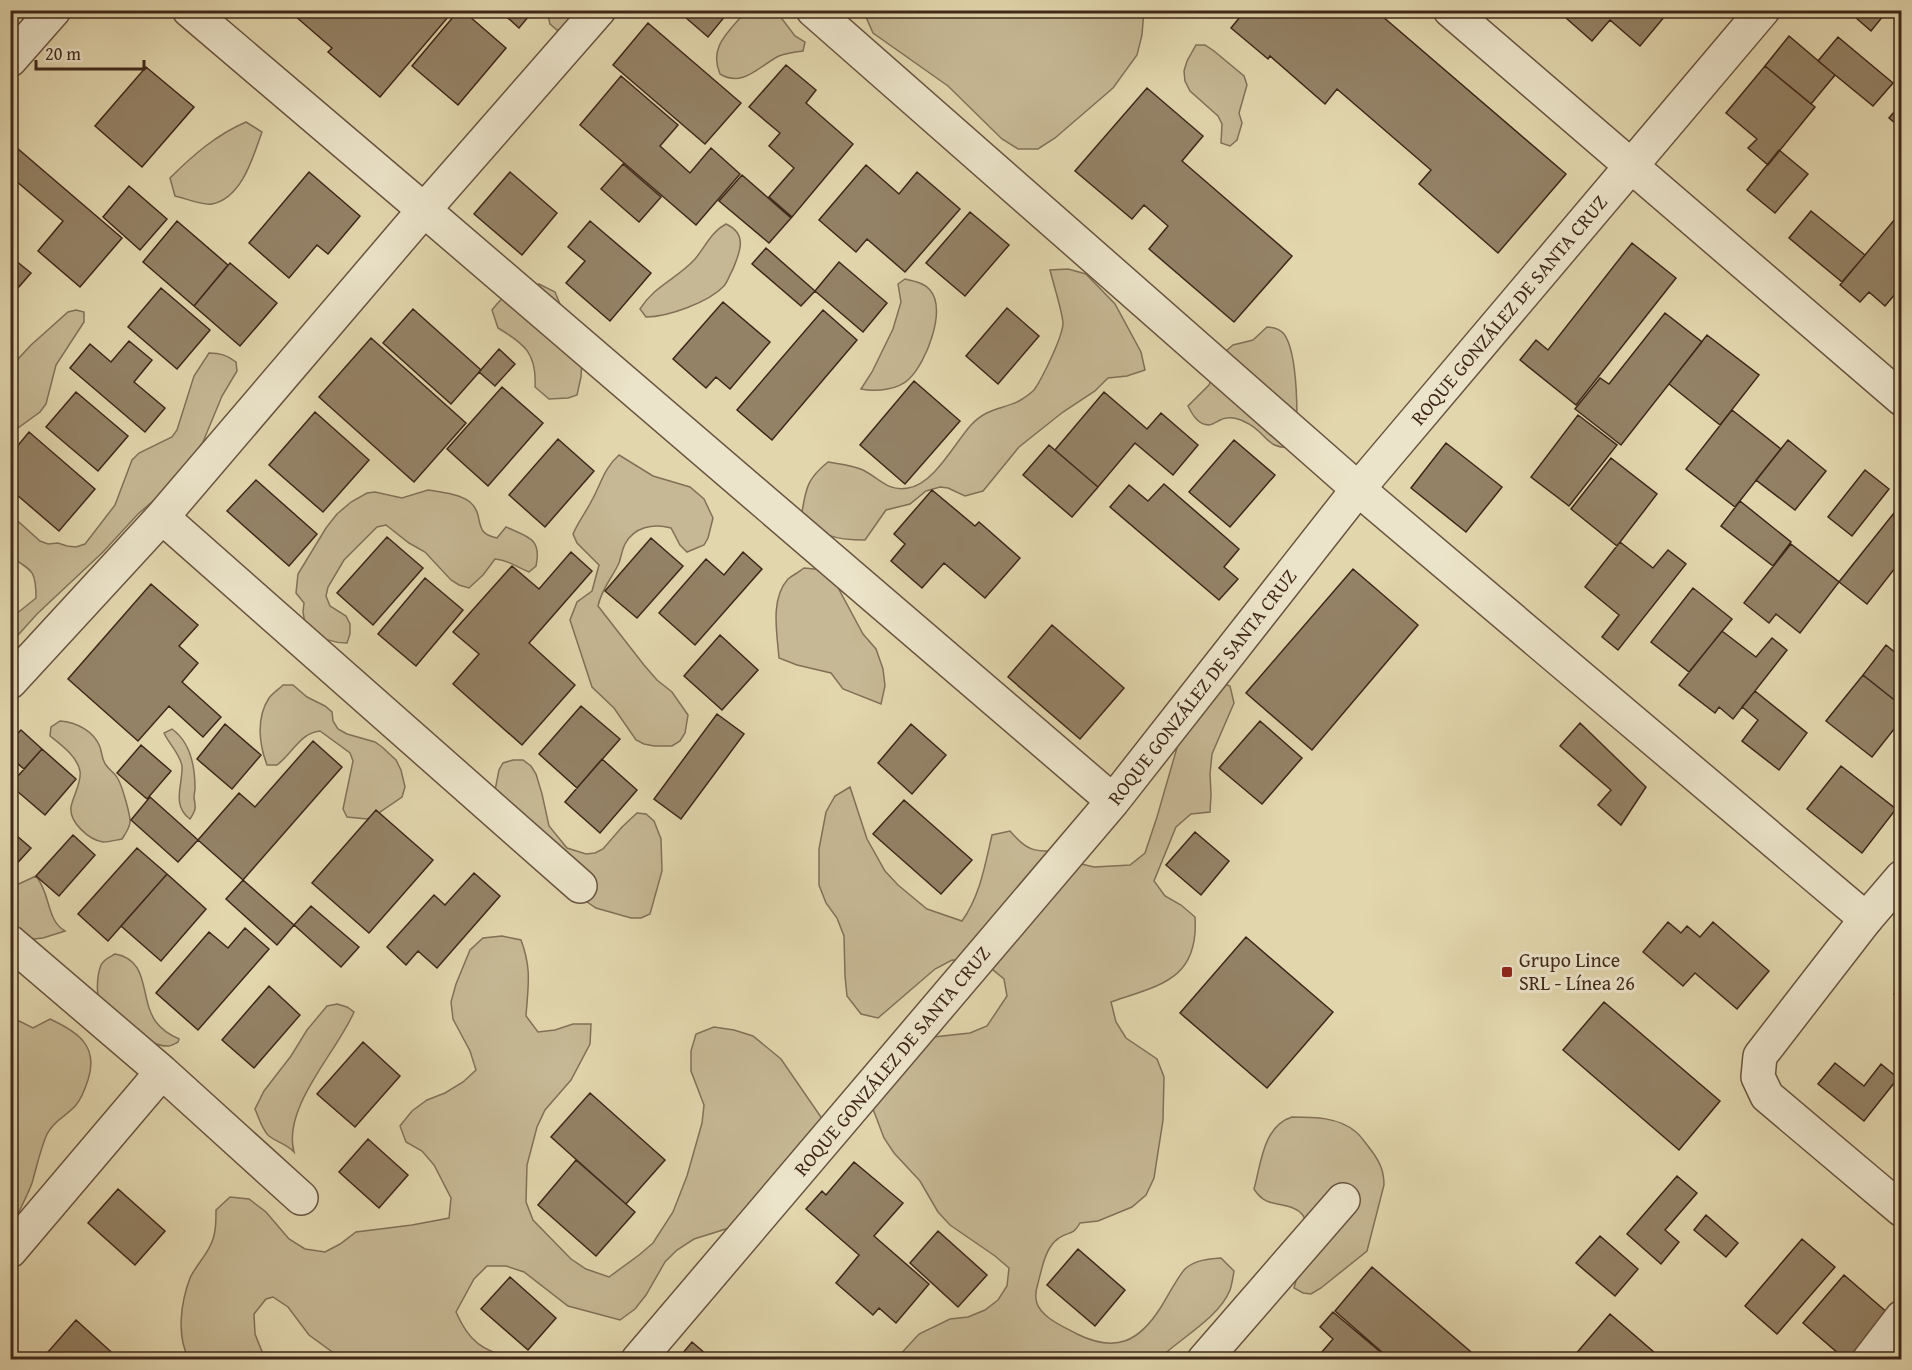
<svg xmlns="http://www.w3.org/2000/svg" width="1912" height="1370" viewBox="0 0 1912 1370" font-family="'Gentium Book Plus',serif">
<rect width="100%" height="100%" fill="#e2d6ad"/>
<filter id="stains"><feTurbulence type="fractalNoise" baseFrequency=".00333" numOctaves="4"/><feColorMatrix values="0 0 0 0 .2 0 0 0 0 .09 0 0 0 0 .02 0 0 0 .5 -.17"/></filter>
<radialGradient id="worn" r=".72"><stop offset=".6" stop-color="#630" stop-opacity="0"/><stop offset="1" stop-color="#630" stop-opacity=".3"/></radialGradient>
<path fill="#c6b894" stroke="#827057" stroke-width="1.5" d="M547,11H578L566,30H557L550,24Z
M746,11H776L795,36L805,42L803,51C795,52 787,53 779,56C759,66 743,88 720,74C708,46 730,31 746,11Z
M869,11L1144,10L1142,35L1137,55L1113,88L1055,138L1038,149H1018L1002,139L948,86L873,33L866,17Z
M1196,45H1205L1214,51L1244,76L1247,85L1239,113L1242,123L1237,140L1230,146L1221,143L1222,124L1218,116L1190,91L1185,81L1184,71L1187,61Z
M246,122L262,132C253,157 242,198 212,204C204,206 184,198 175,196L170,178C193,155 216,135 246,122Z
M726,224C748,234 740,252 733,269C730,274 728,281 724,286C709,302 668,317 646,317L640,309C655,285 677,279 695,259C705,247 712,231 726,224Z
M1068,269L1086,274L1115,304L1141,352L1145,370L1127,376L1108,378L1095,391L1063,412L1019,447L983,491L965,496L948,488L940,487L926,491L910,504L886,510L865,540C836,540 819,537 802,512C806,487 808,478 828,462C840,464 853,465 863,470C879,478 888,492 908,488C934,484 954,444 971,425C987,408 1000,410 1019,401C1024,398 1030,394 1034,390C1042,379 1063,336 1063,323C1062,310 1053,283 1050,270Z
M905,279C914,281 924,283 930,290C947,310 926,363 909,379C898,390 876,392 861,389L872,372L893,329L901,302L898,284Z
M539,284L555,292L582,358L581,377L577,395L568,398L549,399L535,387C537,354 525,344 498,328L492,310C507,290 515,290 539,284Z
M76,310L84,312V322L56,365L46,404L40,412L11,433V371L19,358L31,345L68,312Z
M1267,327C1273,327 1279,328 1284,334C1298,353 1299,423 1294,447C1265,451 1267,431 1245,422C1240,419 1232,417 1227,418C1221,418 1215,424 1209,425C1198,425 1192,414 1188,406L1209,385L1226,351L1233,345L1253,340Z
M209,353C220,353 227,355 236,362L237,371L222,396L203,442L193,459L167,489L138,514L103,552L37,614L11,643L10,619L36,598C36,571 33,571 11,557V515L40,541L48,544L58,543L67,546L76,547L85,544L115,505L132,460L139,453L172,437L177,430L194,376Z
M619,455L653,476L690,487L704,499L713,518L708,538L704,545L687,552L680,545L671,528C653,523 634,527 625,544C622,550 621,557 619,563C612,578 602,588 598,606L644,665L657,680L672,692L688,715L685,733L680,741L672,746H654L644,744L636,740L614,708L592,687L570,620L577,602L592,591L599,565L577,543L573,534C578,522 586,512 592,500C601,484 604,468 619,455Z
M428,490C440,492 460,494 470,502C486,516 471,533 497,538L506,527C528,537 542,538 536,566L529,572C516,567 509,560 495,559L483,575L469,588L459,585L451,580L425,552L409,543L386,525L377,527L344,560L328,587L326,596L330,606L346,616L350,624V634L347,643C331,643 319,638 306,629L303,612L304,603L296,593L298,574L326,528L337,514L351,502L367,493L375,492L402,498Z
M804,568L824,570L836,584L863,634L876,649L883,669L885,686L881,704L843,689L831,673L797,665L779,658C777,633 770,599 788,579C793,575 799,572 804,568Z
M1212,679L1230,686L1234,703L1212,754L1210,774L1211,794L1210,812L1191,814L1176,827L1154,881L1165,896L1181,905L1195,917C1199,980 1160,985 1111,1002L1116,1022L1126,1038L1157,1059L1164,1077L1163,1120L1154,1178L1146,1195L1132,1207L1098,1221L1080,1223C1073,1236 1069,1231 1059,1238C1045,1247 1042,1269 1038,1283C1033,1299 1036,1308 1049,1318C1058,1325 1068,1329 1077,1334C1116,1353 1139,1342 1161,1307C1167,1298 1179,1274 1186,1268C1196,1260 1208,1259 1221,1258L1234,1271C1233,1277 1232,1284 1230,1290C1219,1318 1179,1339 1159,1359H896L919,1334L950,1319L968,1317L985,1310L998,1300L1007,1286L1009,1268L995,1256L950,1225L938,1212L920,1181L894,1153L884,1138L865,1088L933,1037L970,1033L987,1026L1007,996L1004,979L988,966L970,961L952,960L935,969L878,1018L861,1014L847,996L845,976L844,936L837,918L826,903L819,885V849L826,812L835,796L850,787L867,839L885,871L898,885L927,909L962,921C980,896 985,865 992,835L1010,831C1027,851 1034,852 1060,851L1056,858L1094,867L1130,865L1145,853L1157,817L1189,706Z
M283,685H293L307,697L325,706L332,712L333,721L338,729L347,734L375,742L382,747L396,760L401,770L405,787L402,797L377,814L367,819L347,817L343,809L353,761L350,753L320,731C300,733 292,754 277,765H267C259,744 256,718 269,698C273,693 279,689 283,685Z
M60,721C76,722 94,731 100,747C102,753 102,760 106,765C109,770 115,773 118,779C122,786 131,816 130,823C129,829 125,834 122,839C116,840 109,842 103,842C89,840 69,822 71,807C73,796 82,782 80,771C77,756 60,744 50,736L51,727Z
M172,729C190,742 195,766 195,788C195,791 194,794 194,798C196,808 196,810 190,819C171,805 183,785 182,766C180,754 169,744 164,733Z
M513,760H523L531,766L536,774L542,794L549,826L567,848L586,854L595,853L603,849L622,827L637,813L646,814L654,821L661,839L662,871L650,914L641,918H631L596,908L587,902L572,887L495,790L499,770L503,763Z
M36,876C51,894 46,920 65,931L43,938L34,939L11,933L10,888Z
M502,936L521,940C532,969 528,986 526,1016L538,1032L555,1030L573,1024H591L590,1044L571,1080L545,1110L537,1127L527,1165L526,1202L533,1220L571,1259L586,1269L609,1277L639,1255L653,1243L673,1212L687,1176L702,1123L704,1105L691,1071V1051L696,1034L714,1027L734,1030L753,1036L781,1059L823,1120L729,1228L694,1239L677,1250L665,1262L646,1295L635,1309L620,1320L568,1306L524,1272L506,1266H487L474,1279L456,1312C469,1342 482,1350 513,1359H342L309,1335L288,1307L273,1297L266,1299L254,1314L255,1334L265,1359H189C176,1336 181,1302 190,1278C195,1267 205,1257 210,1246C216,1235 216,1222 216,1210L230,1197L249,1199L266,1212L289,1239L305,1249L325,1252L340,1244L356,1232L412,1225L449,1218L451,1198L434,1165L422,1151L406,1142L400,1126L412,1111L427,1100L445,1093L463,1082L476,1070L470,1051L453,1019L451,1002L456,984L470,950L483,938Z
M115,954C151,960 139,999 156,1022C162,1030 170,1035 179,1039L178,1042C177,1043 170,1046 169,1046C151,1048 113,1020 102,1006C95,998 97,975 101,965C104,959 110,957 115,954Z
M11,991L17,1020L33,1028L50,1019C78,1032 99,1046 88,1080C85,1089 82,1098 76,1105C67,1116 55,1119 47,1134C40,1150 37,1166 32,1183C28,1194 22,1205 17,1216H10Z
M337,1004L347,1007L354,1012C337,1052 282,1107 294,1152C285,1143 278,1143 269,1136C262,1130 259,1118 255,1109L264,1091L291,1056L307,1030L327,1006Z
M1292,1117C1313,1117 1339,1117 1356,1132C1362,1137 1366,1144 1371,1150C1380,1162 1384,1171 1384,1185L1367,1251L1321,1288L1311,1294L1303,1293L1294,1288C1298,1273 1309,1236 1306,1223C1305,1217 1301,1211 1295,1209C1278,1201 1266,1208 1254,1189C1261,1164 1263,1126 1292,1117Z"/>
<path fill="#948266" stroke="#3f281a" stroke-width="1.5" d="M300,10H454L380,97L328,52L332,48L295,16Z
M459,10H462L506,48L458,105L412,66Z
M499,10H534L519,28Z
M677,10H730L708,37Z
M1233,10H1305L1308,12L1309,10H1375L1566,174L1498,253L1419,184L1431,170L1337,89L1325,104L1270,56L1268,59L1231,28L1240,17Z
M1573,10H1670L1640,46L1610,20L1592,41L1566,18Z
M1847,10H1888L1871,31Z
M648,23L741,103L705,144L613,65Z
M1789,36L1835,75L1811,104L1765,66Z
M1838,37L1893,83L1873,106L1818,61Z
M786,65L816,90L806,103L853,144L792,217L769,197L794,168L769,146L780,133L749,107Z
M1765,66L1815,107L1768,165L1748,148L1757,139L1726,113Z
M146,67L194,107L142,167L95,126Z
M621,76L678,125L660,146L690,173L711,148L740,174L696,225L580,125Z
M1147,88L1203,136L1182,161L1292,256L1234,322L1149,249L1168,226L1144,205L1132,219L1075,171Z
M1902,103V129L1889,118Z
M10,142L122,238L80,287L38,251L63,221L16,181L10,188Z
M1779,150L1808,174L1775,213L1747,190Z
M623,164L661,197L639,222L601,189Z
M866,165L899,194L917,172L960,209L905,272L867,239L856,252L819,220Z
M309,172L360,216L328,254L317,245L289,278L249,243Z
M510,172L557,213L522,255L474,214Z
M742,175L791,218L769,243L719,201Z
M129,186L167,219L140,250L103,217Z
M1811,211L1865,255L1842,282L1789,238Z
M970,212L1009,245L965,296L926,263Z
M1900,213L1902,215V286L1885,306L1869,292L1860,302L1840,285Z
M177,221L228,265L194,306L143,262Z
M590,221L651,273L610,321L566,283L585,261L568,247Z
M1632,243L1676,278L1576,405L1520,360L1536,340L1548,350Z
M766,248L815,291L801,306L752,264Z
M10,256L31,273L10,297Z
M839,262L887,303L863,332L815,291Z
M230,263L277,303L240,346L194,306Z
M161,288L210,330L177,369L128,327Z
M723,302L770,342L730,389L716,377L706,388L673,359Z
M1007,308L1039,336L998,384L966,356Z
M413,309L481,370L451,404L383,343Z
M823,310L857,340L772,440L737,410Z
M1665,313L1702,342L1621,445L1575,409L1600,378L1609,384Z
M1707,335L1759,375L1720,425L1669,384Z
M371,338L466,423L414,482L319,397Z
M129,341L152,360L134,382L165,408L145,432L70,368L90,344L111,362Z
M499,349L515,364L495,386L479,372Z
M914,381L960,421L905,484L860,445Z
M502,387L543,423L488,486L447,449Z
M76,392L128,436L98,471L46,427Z
M1104,392L1147,429L1161,413L1198,445L1173,475L1135,443L1098,487L1055,450Z
M1732,410L1781,449L1735,507L1686,469Z
M315,412L369,460L323,512L269,465Z
M1578,415L1617,445L1569,506L1531,477Z
M29,432L95,489L59,531L10,489V455Z
M558,439L594,471L545,527L509,495Z
M1234,440L1275,475L1230,527L1189,492Z
M1788,440L1826,471L1795,510L1756,480Z
M1446,443L1502,487L1466,532L1411,488Z
M1049,445L1098,487L1072,517L1023,475Z
M1611,458L1657,494L1617,546L1571,509Z
M1865,470L1889,489L1852,536L1828,517Z
M256,480L317,534L289,566L227,511Z
M1164,484L1239,549L1224,567L1238,579L1219,600L1110,507L1129,485L1148,501Z
M932,490L975,526L979,522L1020,558L985,598L944,563L922,588L891,561L905,544L894,534Z
M1740,501L1791,542L1773,566L1721,526Z
M1902,503V574L1895,568L1867,604L1839,582Z
M387,537L423,568L373,625L337,593Z
M651,538L683,566L637,618L605,591Z
M1620,542L1653,568L1668,550L1686,564L1618,650L1602,637L1619,615L1585,587Z
M1791,544L1839,582L1800,633L1776,614L1769,623L1744,603Z
M571,552L592,571L529,643L575,685L522,745L453,684L479,654L453,632L512,566L539,589Z
M743,552L762,569L695,645L659,613L706,559L724,575Z
M1353,569L1418,625L1312,750L1246,693Z
M425,578L463,610L416,666L378,634Z
M151,584L198,625L179,646L198,663L182,682L221,717L203,737L169,706L138,741L68,679Z
M1693,588L1732,619L1689,672L1651,642Z
M1052,625L1124,688L1080,739L1008,677Z
M1722,631L1756,657L1772,638L1787,650L1733,719L1719,707L1715,713L1679,685Z
M720,635L758,670L722,710L684,676Z
M1886,645L1902,658V706L1863,675Z
M1863,675L1902,706V719L1872,757L1826,721Z
M1755,691L1807,733L1779,770L1742,741L1758,720L1742,707Z
M581,706L620,739L577,788L539,754Z
M717,714L744,734L681,819L654,799Z
M1260,721L1302,758L1262,804L1219,768Z
M1580,723L1646,787L1621,825L1598,805L1611,790L1560,746Z
M225,724L261,755L232,789L197,759Z
M911,724L946,755L912,794L878,763Z
M21,730L42,749L24,769L10,757V741Z
M313,741L342,767L243,880L198,840L239,793L255,807Z
M141,745L171,771L147,799L117,773Z
M42,749L76,779L45,815L10,785Z
M602,759L637,790L600,833L565,802Z
M1841,766L1896,809L1862,853L1807,809Z
M150,797L198,840L178,862L131,820Z
M904,800L972,860L941,894L873,834Z
M376,810L433,860L369,933L312,883Z
M10,830L31,848L10,871Z
M1195,832L1229,861L1201,895L1166,865Z
M73,835L95,855L59,896L36,876Z
M137,848L167,874L108,941L78,914Z
M474,873L500,896L437,968L418,951L406,965L387,947L434,895L445,905Z
M167,874L206,909L161,961L121,926Z
M243,880L294,925L277,945L226,899Z
M311,906L359,947L341,967L294,925Z
M1668,922L1681,933L1687,926L1700,937L1713,922L1769,971L1737,1009L1695,973L1683,986L1643,952Z
M245,928L269,949L198,1030L156,993L209,932L228,948Z
M1246,937L1333,1012L1267,1088L1180,1013Z
M1902,984V1000L1894,994Z
M269,986L300,1015L254,1068L222,1040Z
M1604,1002L1720,1101L1679,1150L1563,1050Z
M363,1042L400,1076L355,1127L317,1094Z
M1835,1063L1864,1086L1881,1064L1898,1078L1864,1121L1818,1084Z
M590,1093L665,1160L626,1204L551,1137Z
M368,1139L408,1175L379,1208L339,1172Z
M576,1160L635,1212L596,1256L538,1205Z
M854,1162L903,1203L874,1236L929,1284L896,1323L879,1308L873,1315L836,1283L859,1255L806,1209L822,1191L826,1195Z
M1677,1176L1697,1193L1665,1230L1679,1242L1661,1264L1627,1234Z
M118,1189L165,1231L135,1265L88,1223Z
M1706,1215L1738,1243L1726,1257L1694,1230Z
M938,1231L987,1275L958,1307L910,1263Z
M1600,1236L1638,1269L1615,1296L1576,1263Z
M1802,1239L1835,1267L1777,1334L1745,1306Z
M1078,1249L1125,1290L1095,1326L1047,1285Z
M1372,1267L1478,1358L1477,1360H1391L1335,1311Z
M1844,1275L1889,1314L1851,1360H1846L1803,1323Z
M510,1277L556,1318L528,1350L481,1309Z
M1333,1312L1384,1355L1380,1360H1315L1333,1339L1320,1327Z
M1610,1314L1663,1360H1578L1574,1356Z
M76,1320L120,1360H41Z
M692,1342L713,1360H677Z
M1902,1345V1360H1889Z"/>
<g fill="none" stroke-linecap="round" stroke-linejoin="round">
<defs>
<path id="minor" d="M1450,10L1902,399
M10,60L54,10
M162,517L580,886
M10,682L162,517L424,210L1113,801
M1866,919L1902,877
M10,942L162,1072L301,1198
M10,1251L162,1072
M638,1360L1113,801L1358,489L1763,10
M1204,1360L1343,1200
M1869,1360L1902,1317"/>
<path id="tertiary" d="M189,10L424,210L599,10
M813,10L1358,489L1866,919L1760,1056L1758,1077L1767,1096L1902,1210"/>
</defs>
<use href="#minor" stroke="#68543f" stroke-width="36"/>
<use href="#tertiary" stroke="#68543f" stroke-width="36"/>
<use href="#minor" stroke="#ece4ca" stroke-width="33"/>
<use href="#tertiary" stroke="#ece4ca" stroke-width="33"/>
</g>
<rect fill="#8f2418" stroke="#ece4ca" stroke-width="2" x="1501" y="966" width="12" height="12" rx="3"/>
<g text-anchor="middle" stroke-width="6" stroke-linejoin="round" paint-order="stroke">
<g font-size="20" fill="#3f281a" stroke="#ece4ca">
<text transform="translate(1509 310) rotate(-50)" y="7">ROQUE GONZÁLEZ DE SANTA CRUZ</text>
<text transform="translate(1202 687) rotate(-52)" y="7">ROQUE GONZÁLEZ DE SANTA CRUZ</text>
<text transform="translate(892 1061) rotate(-50)" y="7">ROQUE GONZÁLEZ DE SANTA CRUZ</text>
</g>
<g font-size="20" fill="#3f281a" stroke="#ece4ca" text-anchor="start">
<text x="1519" y="967">Grupo Lince<tspan x="1519" dy="23">SRL - Línea 26</tspan></text>
</g>
</g>
<rect width="1912" height="1370" fill="none" stroke="#e2d6ad" stroke-width="36"/>
<rect x="12" y="12" width="1888" height="1346" fill="none" stroke="#3f281a" stroke-width="3"/>
<rect x="18" y="18" width="1876" height="1334" fill="none" stroke="#3f281a" stroke-width="1.5"/>
<path d="M36 60v9h108v-9" fill="none" stroke="#3f281a" stroke-width="3"/>
<text x="45" y="60" font-size="18" fill="#3f281a" stroke="#ece4ca" stroke-width="4.5" paint-order="stroke">20 m</text>
<rect width="100%" height="100%" filter="url(#stains)"/>
<rect width="100%" height="100%" fill="url(#worn)"/>
</svg>
